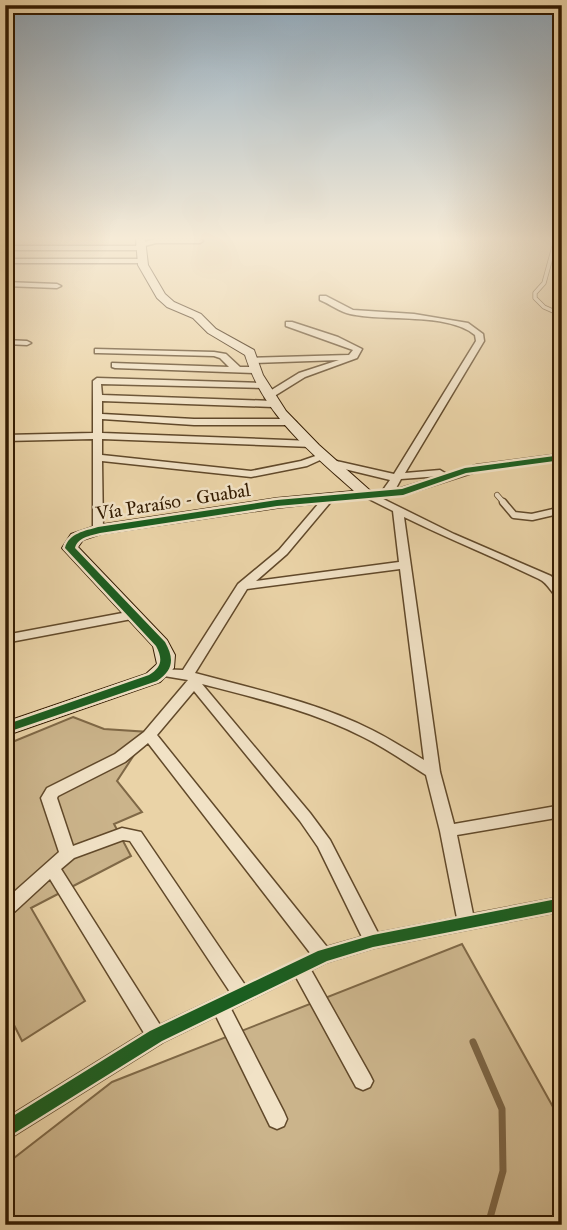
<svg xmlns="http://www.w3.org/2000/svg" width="567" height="1230" viewBox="0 0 567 1230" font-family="'IM FELL Great Primer',serif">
<rect width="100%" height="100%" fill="#ead3a7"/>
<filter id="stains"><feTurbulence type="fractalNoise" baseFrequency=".00286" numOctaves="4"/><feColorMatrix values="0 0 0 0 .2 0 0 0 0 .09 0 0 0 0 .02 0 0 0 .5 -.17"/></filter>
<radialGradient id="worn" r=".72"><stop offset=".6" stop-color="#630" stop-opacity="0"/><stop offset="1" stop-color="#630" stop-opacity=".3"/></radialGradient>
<path fill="#cbb48b" stroke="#7f6846" stroke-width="2" d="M73,717L104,729L149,732L117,781L142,812L114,824L131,856L31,908L85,1001L22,1041L5,1007V745Z
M462,944L562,1123V1225H5V1165L112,1082Z"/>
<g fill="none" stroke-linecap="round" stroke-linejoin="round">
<path stroke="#7c6443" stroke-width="7" d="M473,1042L502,1109L503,1171L488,1225"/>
<defs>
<path id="lane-far2" d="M556,239L544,283L535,293V298L544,307L562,315"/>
<path id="lane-far1" d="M562,394L559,396L562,404
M497,495L504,503"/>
<path id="lane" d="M503,502L514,515L532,517L562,510"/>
<path id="street" d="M156,239H200L203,241L200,243H156L141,247L142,248L139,250H5V246H136L137,244Z
M5,259H142L145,261L142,263H5Z
M5,282L57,284L61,286L57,288L5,286Z
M320,296H326L353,310L414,314L468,323L483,334L484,341L405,473L440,470L445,473L440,476L401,479L395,490L477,465L562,454V460L478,471L403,495L385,497L380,494L390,480L328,465L327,463L332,460L394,474L476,341L475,335C447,312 385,322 350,314C340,312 330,304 320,300Z
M286,322H292L338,337L362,349L357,358L305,377L276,395L265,398V394L299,373L339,360L252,363L248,360L249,358L349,355L353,350L286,326Z
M5,340L27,341L31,343L27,345L5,344Z
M95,349L214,352L226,354L240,367H254L258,370L254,373L115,368L112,367V363L229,367L220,358L214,356L98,353H95Z
M97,378L262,383L266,386L265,388L101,384L102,395L273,401L278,404L273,407L102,401V414L194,419H291L296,422L291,425H194L102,419V433L312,441L317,444L312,447L102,439V455L251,471L301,461L324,453L329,456L307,466L251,477L102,461L103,530L102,532H94L93,530V439L5,441V435L93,433V381Z
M367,491L454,534L551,576L562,589V601C552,596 549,583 539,579C494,557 448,539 404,517L440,772L454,824L562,805V817L457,835L473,914L562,897V911L373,948L327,962L311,970L370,1075L373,1081L370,1087L363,1090L356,1087L296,977L231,1009L284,1112L287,1119L284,1126L277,1129L270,1126L216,1016L163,1042L5,1141V1119L144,1033L50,879L11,915L5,917V900L59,852L41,798L47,788L115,754L144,732L188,680L158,675L156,672L158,669L183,670L238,584L279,550L325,496H333L334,498L287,554L256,581L399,562L393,511L363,496V492ZM400,569L424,760C407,750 390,739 372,730C317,702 254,689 195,673L247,589ZM202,684C256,698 312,711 361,736C384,747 405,762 426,775L440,831L457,918L378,933L330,840L310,813ZM194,691L300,821L318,847L362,937L327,947L157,735ZM148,743L311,954L245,985L141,832L122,828L73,846L57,798L58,796L125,762ZM123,840L130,841L230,992L160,1025L61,869L74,858Z
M133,611L139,615L137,618L5,643V635Z"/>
<path id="secondary" d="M136,239H145L148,265L165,294L174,302L201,314L216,329L254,350L263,375L286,411L319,445L374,494L367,498L277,508L101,534L83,540L78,547L167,640L175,655L174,668L160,682L5,736V722L146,674L157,664L153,646L62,548L71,534L98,525L277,498L354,491C309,451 263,414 245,355L208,333L193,318L167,307L157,298L138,265Z"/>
</defs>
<use href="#lane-far2" stroke="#61492a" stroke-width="5"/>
<use href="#lane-far1" stroke="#61492a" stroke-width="6"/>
<use href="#lane" stroke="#61492a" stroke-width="9"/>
<use href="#street" stroke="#61492a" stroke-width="3"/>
<use href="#secondary" stroke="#331b01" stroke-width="2"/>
<use href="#lane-far2" stroke="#f1e2c6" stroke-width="3.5"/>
<use href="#lane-far1" stroke="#f1e2c6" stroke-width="4.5"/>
<use href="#lane" stroke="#f1e2c6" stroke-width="6"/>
<use href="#street" fill="#f1e2c6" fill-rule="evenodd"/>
<use href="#secondary" fill="#f1e2c6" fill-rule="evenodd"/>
<defs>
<path id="cycleway" d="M562,455V460L466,473L403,495L277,506L100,533C90,536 78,537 75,548L165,642C174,658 174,670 157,681L5,733V725L149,675C162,667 163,659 156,646L65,548C69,533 85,531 98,527L277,500L402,489L465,468Z
M562,898V910L373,947L327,961L162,1041L5,1139V1121L150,1031L318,951L373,935Z"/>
</defs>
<use href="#cycleway" stroke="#f1e2c6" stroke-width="5"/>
<use href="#cycleway" fill="#1b5e20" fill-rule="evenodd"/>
</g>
<linearGradient id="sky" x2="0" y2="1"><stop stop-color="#90a7b8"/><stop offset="0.58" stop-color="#f6ebd7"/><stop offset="1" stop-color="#f6ebd7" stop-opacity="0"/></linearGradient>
<rect width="567" height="411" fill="url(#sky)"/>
<g text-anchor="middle" stroke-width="5" stroke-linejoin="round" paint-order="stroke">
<g font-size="19" fill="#331b01" stroke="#f1e2c6">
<text transform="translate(173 501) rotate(-9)" y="7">Vía Paraíso - Guabal</text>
</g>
</g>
<rect width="567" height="1230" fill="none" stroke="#ead3a7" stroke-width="28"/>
<rect x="7" y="7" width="553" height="1216" fill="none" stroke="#331b01" stroke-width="3.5"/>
<rect x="14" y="14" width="539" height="1202" fill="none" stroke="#331b01" stroke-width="2"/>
<rect width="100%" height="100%" filter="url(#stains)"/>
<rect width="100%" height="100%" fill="url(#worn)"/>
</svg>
